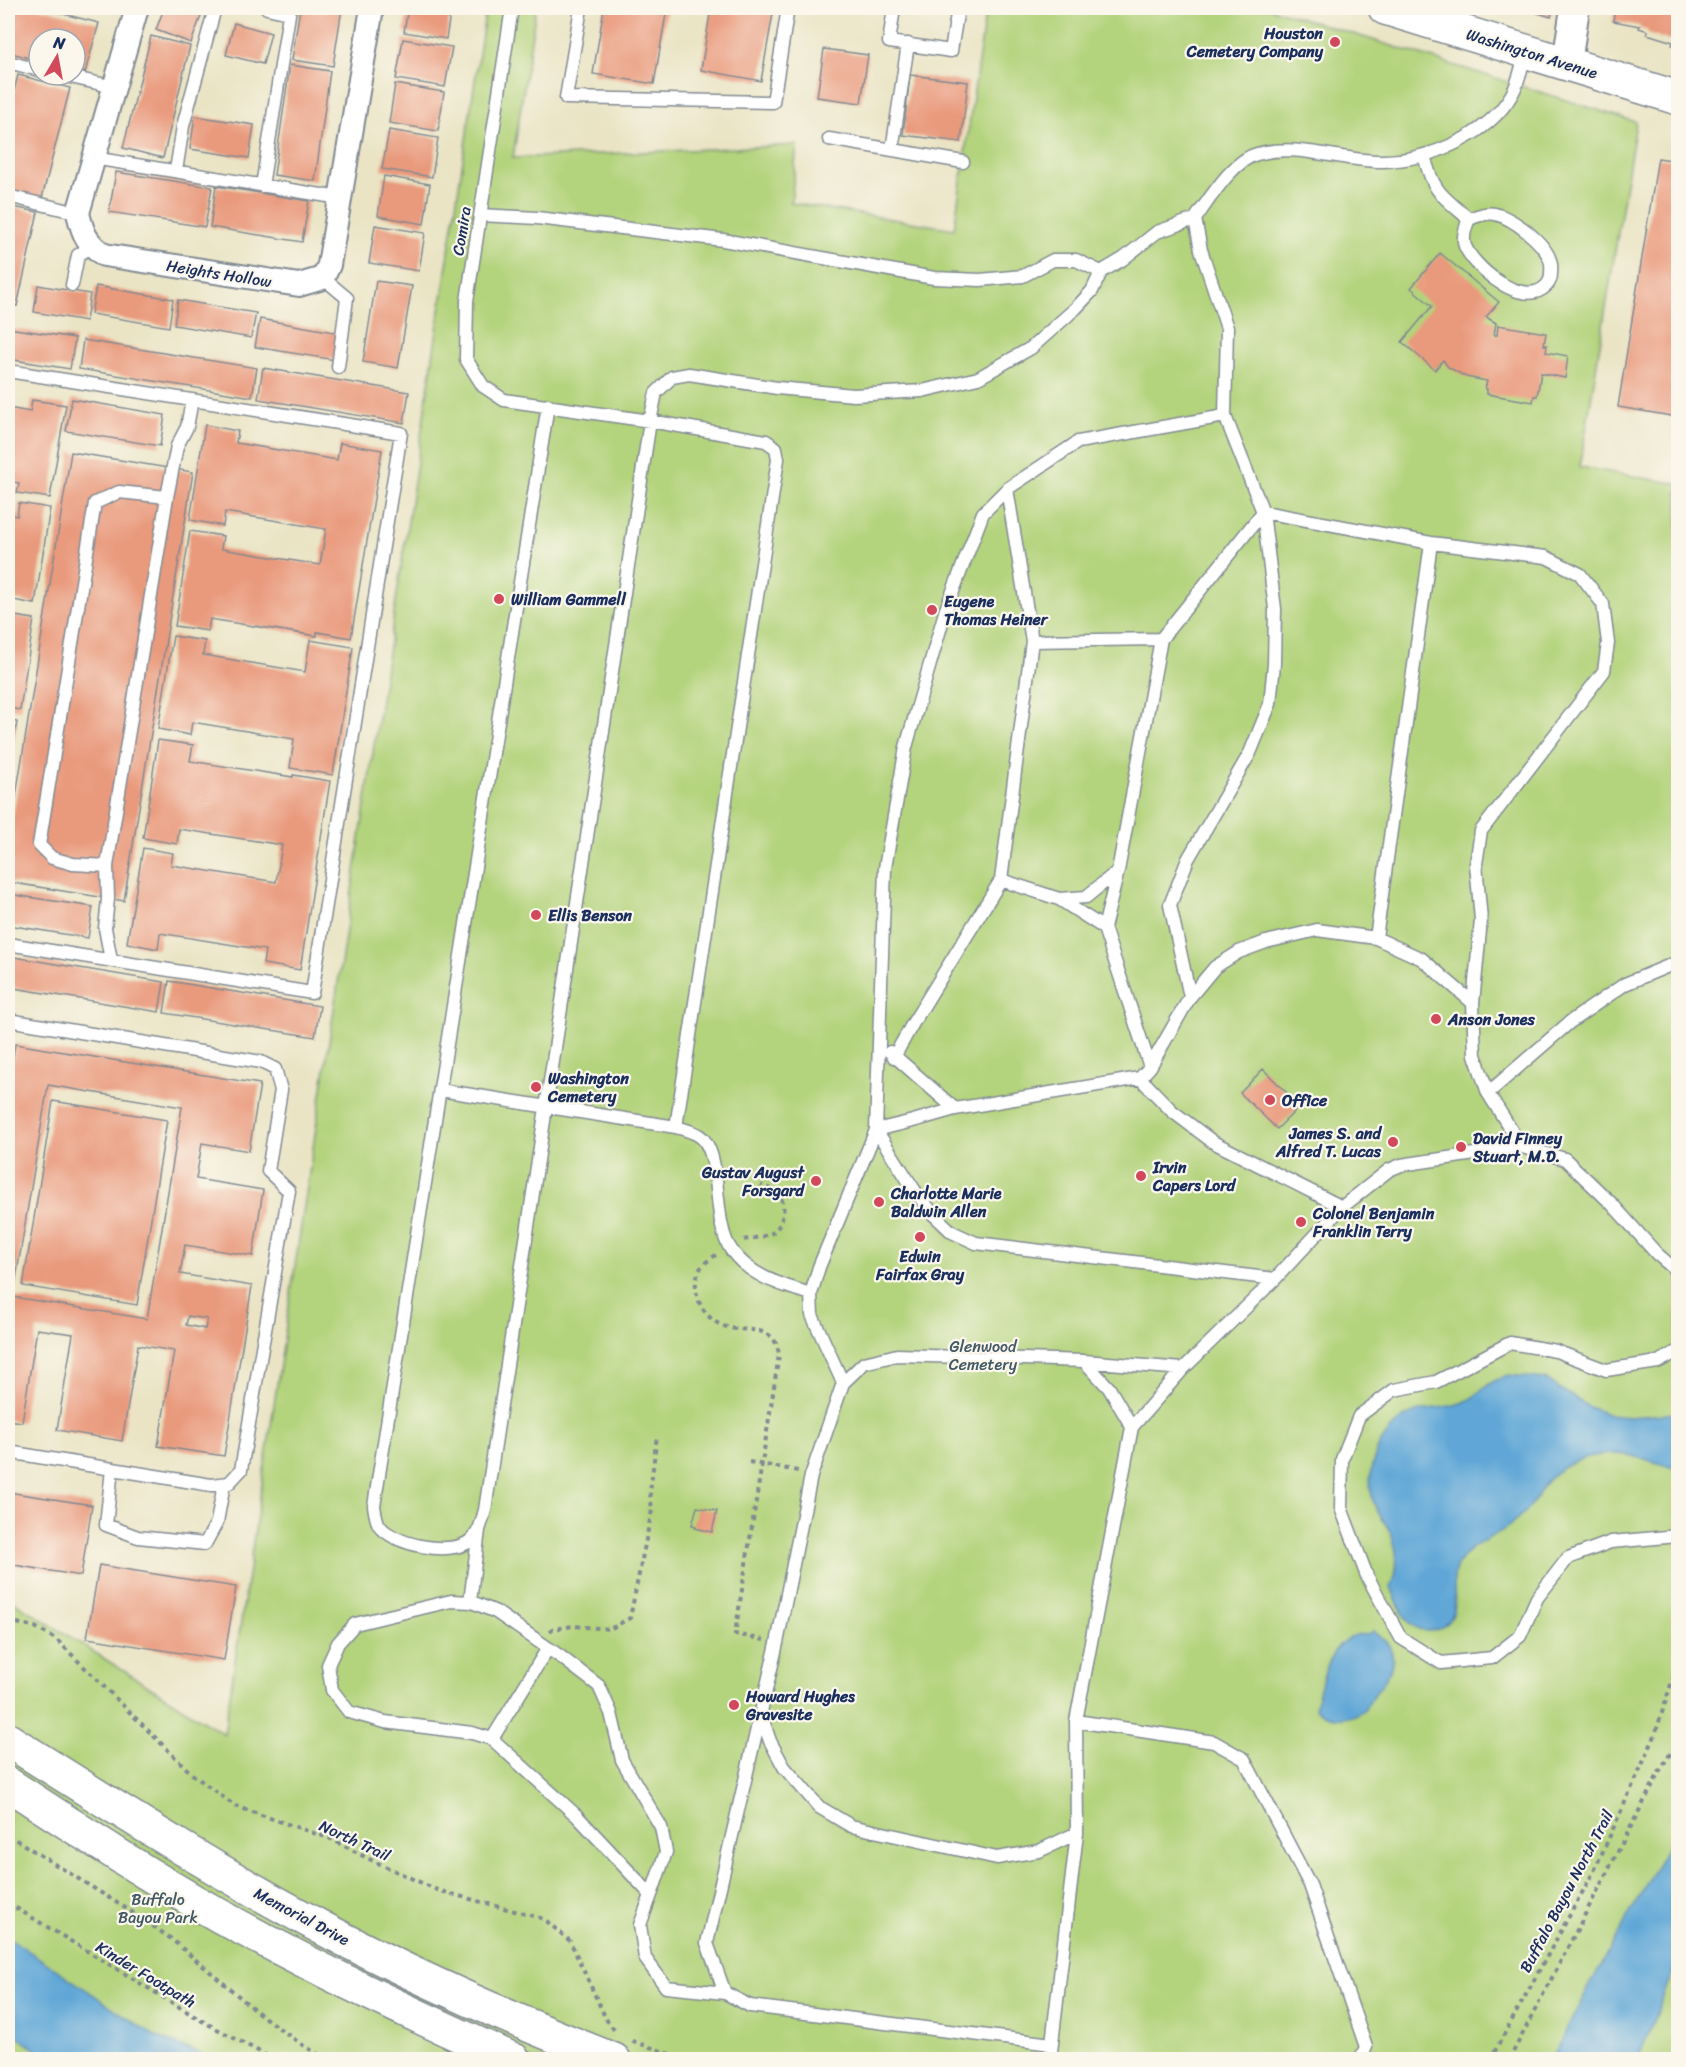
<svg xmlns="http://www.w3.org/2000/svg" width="1686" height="2067" viewBox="0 0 1686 2067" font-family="Sriracha,sans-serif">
<rect width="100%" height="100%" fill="#fbf7ec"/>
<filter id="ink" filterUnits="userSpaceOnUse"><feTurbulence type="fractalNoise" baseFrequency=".0167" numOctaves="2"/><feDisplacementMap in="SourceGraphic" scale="12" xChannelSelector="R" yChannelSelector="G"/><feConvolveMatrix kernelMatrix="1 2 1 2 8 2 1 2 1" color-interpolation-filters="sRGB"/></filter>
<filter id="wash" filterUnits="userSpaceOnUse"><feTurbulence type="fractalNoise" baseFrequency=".008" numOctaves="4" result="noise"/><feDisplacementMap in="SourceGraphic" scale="24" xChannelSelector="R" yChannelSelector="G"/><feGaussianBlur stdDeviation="1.35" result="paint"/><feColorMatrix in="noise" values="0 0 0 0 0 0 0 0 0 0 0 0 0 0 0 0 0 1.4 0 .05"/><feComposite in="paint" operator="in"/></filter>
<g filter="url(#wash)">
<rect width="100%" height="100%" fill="#eae4c5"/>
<path fill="#b3d37b" stroke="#67816c" stroke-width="1.5" d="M486,8H536L513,158L797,145L791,203L954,229L986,8H1270L1636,122L1580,467L1678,484V2059H8V1598L224,1734Z"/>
<path fill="#61a7d7" stroke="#3e6b9a" stroke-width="1.5" d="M1508,1375L1545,1379L1587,1406L1609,1415L1629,1417L1678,1413V1469C1661,1465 1644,1457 1626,1455C1598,1451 1566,1460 1547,1481C1540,1490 1536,1500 1529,1508C1523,1514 1515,1520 1509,1526C1492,1539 1464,1546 1456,1568C1448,1591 1465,1609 1443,1627C1438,1631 1432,1631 1426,1631C1405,1628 1398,1604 1391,1587C1399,1571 1398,1550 1391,1534C1387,1524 1379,1516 1375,1506C1363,1476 1375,1440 1401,1420C1419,1406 1442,1410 1462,1403C1476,1398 1480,1390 1491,1383C1496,1379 1503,1378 1508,1375Z
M1373,1631C1403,1650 1394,1669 1376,1692C1372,1698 1367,1707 1362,1711C1348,1721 1326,1721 1315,1708C1321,1684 1331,1629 1367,1635Z
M1678,1827V1960L1640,2054L1637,2059H1551L1588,1989Z
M8,1937L155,2036L212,2059H49L8,2030Z"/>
<g id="blocks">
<path fill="#e9997c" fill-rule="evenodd" d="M8,8H40L99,23L85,73L75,70V39H39V61L8,52Z
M164,8H204L191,43L156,30Z
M300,8H342L333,66L292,60Z
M408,8H451L446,39L404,32Z
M604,8H667L654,84L593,74Z
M711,8H774L761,81L701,70Z
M1522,8H1553L1551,17Z
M1615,8H1678V47L1672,45L1673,42L1647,34L1648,31L1639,28L1640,26L1613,21Z
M234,23L271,33L263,64L226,55Z
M151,36L190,46L163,158L123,148Z
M403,39L452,47L445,87L396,79Z
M824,49L868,55L861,103L817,97Z
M290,65L330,71L315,181L274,175Z
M18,75L70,88L42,198L8,190V115Z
M910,75L968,82L961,142L903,135Z
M395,84L444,92L438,131L389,123Z
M195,116L254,125L249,158L190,149Z
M389,130L438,138L432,177L382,169Z
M1658,158L1678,161V417L1618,407Z
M116,172L212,187L205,227L109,212Z
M384,176L430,184L424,224L378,216Z
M216,186L309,201L302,242L210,227Z
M8,206L38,212L17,306L8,304Z
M375,225L425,233L419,271L369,263Z
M1440,253L1499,302L1486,317L1496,323L1494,335H1497L1498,325L1546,333L1544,345H1547L1546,352L1568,356L1565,378L1541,373L1537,396H1534L1533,402L1487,394V389H1485L1487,381L1466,377L1448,367L1443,360L1435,370L1402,342L1432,306L1411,288Z
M376,281L412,286L398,368L363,362Z
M38,285L90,294L86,321L34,312Z
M96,286L173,299L169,327L91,314Z
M178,300L256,313L251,338L174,325Z
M260,319L340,333L335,360L255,347Z
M8,328L75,338L70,369L8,359Z
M83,340L257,368L252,397L79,369Z
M263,368L409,392L404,423L258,399Z
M72,399L165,415L160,446L66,431Z
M32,400L66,405L50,498L17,493L19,483L8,481V408L30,412Z
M205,425L238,431L236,443L337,460L340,443L382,450L351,638L317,632V636L210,619L208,631L175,626L190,531L223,536L221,549L320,565L326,529L225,512L223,526L190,520Z
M71,452L193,472L124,901L8,882V846Z
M19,503L50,508L35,604L8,599V514L17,516Z
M8,615L34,619L20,710L8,708Z
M173,636L205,641L203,655L305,672L310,640L353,647L333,775L290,768L294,739L192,722L190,735L158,729Z
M8,720L17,722L9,770H8Z
M158,740L193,745L190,761L293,777V775L330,781L300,970L263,964L265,950L160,933L158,949L127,943L143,848L173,853L171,865L276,882L282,845L179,829L177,844L143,838Z
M8,894L93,907L88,938L8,925Z
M8,956L164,982L159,1012L8,987Z
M169,981L320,1006L315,1037L164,1013Z
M15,1044L260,1084L249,1151L202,1143L196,1179L263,1190L253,1256L185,1245L180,1274L252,1286L224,1456L158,1446L174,1351L138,1345L122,1441L57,1430L73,1334L37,1329L22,1422L8,1420V1090ZM48,1085L182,1107L147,1319L13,1297ZM188,1316L207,1319L205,1329L186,1325Z
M1263,1069L1300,1106L1277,1129L1240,1093Z
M53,1101L167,1120L137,1305L23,1286Z
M8,1492L92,1505L81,1576L8,1564Z
M697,1507L717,1511L712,1532L695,1528L696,1526L692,1525Z
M99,1565L236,1587L224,1660L87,1638Z"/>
</g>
</g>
<g filter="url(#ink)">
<use href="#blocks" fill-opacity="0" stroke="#828a92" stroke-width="1.5"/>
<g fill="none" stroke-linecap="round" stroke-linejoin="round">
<defs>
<path id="service" d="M267,8L289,13
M581,8L566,98L773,102L788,8
M894,8L889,42L951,51L958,8
M1526,51C1522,65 1519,82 1512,94C1488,136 1430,160 1383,161C1342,162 1299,142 1257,154C1233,160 1209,200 1195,219L1201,250L1227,328L1225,416L1263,512L1431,543L1546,557L1580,574L1603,604L1608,643L1604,671L1481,831L1476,864L1481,920L1473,1003L1475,1055L1488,1093L1522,1147L1565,1159L1612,1204L1657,1254L1678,1272
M8,62L39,70
M62,75L114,87
M829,139L963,162
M892,150L908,44
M1424,155C1433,192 1441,195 1469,219C1465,228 1462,237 1465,246C1474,268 1523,309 1546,286C1549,283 1551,278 1551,274C1551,270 1552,264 1550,260C1544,242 1513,218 1495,214C1486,212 1477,216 1469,219
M93,158L340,198
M176,171L183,126L215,8
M262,186L290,8
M8,196L78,213
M480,215L537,218L723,240L934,278L980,280L1023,276L1053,260H1076L1101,272
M323,278L347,298L338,367
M72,285L78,255L92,246
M8,371L401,433L312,993L8,944
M548,405L374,1506C375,1512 376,1520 379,1525C392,1545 453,1557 471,1540C480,1533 482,1520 485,1510L650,421L656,393L672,377L689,374L777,388L854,395L922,391L978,378L1031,348L1076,308L1092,291L1101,272L1123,259L1157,232L1195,219
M1225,416L1078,442L1007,489L983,513L945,612L906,747L885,868L876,1130L915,1191L934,1215L952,1232L976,1243L1275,1279
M167,497L119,492L95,503L39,845L52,858L73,864L107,866L167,497L177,446L187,427L192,400
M1032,641L1161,639L1263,512
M107,866L108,899L105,928L111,960
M1001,880L1059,899L1086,897L1118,871
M1059,899L1104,928
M1376,938L1431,543
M1190,997L1170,905L1188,859L1250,753L1270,704L1274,664L1275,609L1263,512
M8,1020L261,1062L275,1069L281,1090L268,1171L289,1191L241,1470L229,1483L211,1485L8,1452
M890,1052L955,1109
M894,1057L913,1023L1001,880L1032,641L1007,489
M1150,1067L1104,928L1118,871L1161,639
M1140,1078L1172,1111L1213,1142L1342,1207
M440,1090L676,1127L778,459L776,448L766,441L650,421L504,400L483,386L466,359L467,301L512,8
M1488,1093L1570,1022L1625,984L1678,962
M676,1127C686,1130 698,1132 704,1140C723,1165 712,1225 732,1251C751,1277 782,1285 811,1294
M1678,1351L1658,1362L1606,1370L1556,1351L1510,1343L1436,1382L1394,1390L1359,1416L1342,1459L1341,1508L1367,1576L1401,1638L1441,1663L1492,1658L1520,1636L1537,1598L1568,1558L1611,1542L1678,1536
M1084,1361L1109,1388L1132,1427
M1183,1369L1084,1361L897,1355L864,1363L843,1383L812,1315L811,1294L819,1267L876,1130L913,1121L955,1109L1140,1078L1150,1067L1190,997L1215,967L1239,952L1266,942L1317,930L1376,938L1422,959L1473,1003
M112,1469L106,1525L138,1537L205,1544L217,1522L224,1484
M470,1602L479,1530
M761,1715L770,1741L784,1767L819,1807L851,1826L997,1858L1039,1851L1077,1833
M1076,1721L1214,1742L1244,1759L1310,1885L1366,2047L1360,2060
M492,1739L548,1648
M651,1895L666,1852L661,1827L622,1760L611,1713L599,1686L561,1657L496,1612L472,1602L451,1601L355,1624L338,1643L328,1665L332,1690L349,1712L385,1722L472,1733L492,1739L577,1816L651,1895L640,1925L645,1958L666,1987L725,1993L750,2006L1052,2044
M725,1993L707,1943L777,1643L811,1476L843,1383
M1050,2060L1077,1833L1076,1721L1132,1427L1183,1369L1275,1279L1342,1207L1389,1170L1401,1165L1522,1147"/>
<path id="minor" d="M137,8L78,213C83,234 86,242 104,255L299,285L323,278L329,265L372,8"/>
<path id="tertiary" d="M1567,63L1575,8"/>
<path id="secondary" d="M1385,8L1678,98"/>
<path id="primary" d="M8,1740C111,1805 215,1871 324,1929C418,1979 515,2021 614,2060
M8,1784C77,1829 147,1875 220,1916C315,1969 414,2015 514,2060"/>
</defs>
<use href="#service" stroke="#828a92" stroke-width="15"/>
<use href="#minor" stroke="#828a92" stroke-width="26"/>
<use href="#tertiary" stroke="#828a92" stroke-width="32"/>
<use href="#secondary" stroke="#828a92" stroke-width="36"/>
<use href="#primary" stroke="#828a92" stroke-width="36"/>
<path stroke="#828a92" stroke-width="4" stroke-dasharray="4.5 4.5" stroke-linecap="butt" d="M744,1240C752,1238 765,1237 772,1233C783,1226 788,1204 778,1194C775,1190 766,1187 761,1185
M716,1255C710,1259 702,1264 699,1271C689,1293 704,1321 727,1327C739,1331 753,1328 765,1333C775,1337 778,1346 779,1355L735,1634L764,1640
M749,1462L798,1471
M8,1621L35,1627L57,1640L192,1774L235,1806L331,1839L367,1858L437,1890L544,1919L570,1941L606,2019L615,2031
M550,1631L552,1629L574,1626L610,1629L630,1618L652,1510L650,1493L657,1435
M8,1835L135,1914L170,1938L261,2015L301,2044L328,2060
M8,1903L204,2022L275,2060
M632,2041L688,2060
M8,2057L11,2060
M1490,2060L1594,1871L1654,1738L1678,1662
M1509,2060L1662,1767L1678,1741
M1672,2060L1678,2050"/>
<use href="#service" stroke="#fff" stroke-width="12"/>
<use href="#minor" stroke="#fff" stroke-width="22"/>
<use href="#tertiary" stroke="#fff" stroke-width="28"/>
<use href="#secondary" stroke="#fff" stroke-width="33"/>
<use href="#primary" stroke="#fff" stroke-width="33"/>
</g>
</g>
<g fill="#d1495b" stroke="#fbf7ec" stroke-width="2">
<circle cx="1335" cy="42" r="6"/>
<circle cx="499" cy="599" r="6"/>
<circle cx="932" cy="610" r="6"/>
<circle cx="536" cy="915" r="6"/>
<circle cx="1436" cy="1019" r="6"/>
<circle cx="536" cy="1087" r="6"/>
<circle cx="1270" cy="1100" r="6"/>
<circle cx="1393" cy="1142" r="6"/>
<circle cx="1461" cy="1147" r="6"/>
<circle cx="1141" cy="1176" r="6"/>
<circle cx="816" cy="1181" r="6"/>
<circle cx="879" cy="1202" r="6"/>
<circle cx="1301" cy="1222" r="6"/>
<circle cx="920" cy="1237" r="6"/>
<circle cx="734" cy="1705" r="6"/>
</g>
<g text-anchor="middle" stroke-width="4.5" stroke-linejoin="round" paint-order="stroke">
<g font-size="16" font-weight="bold" fill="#1b2f5e" stroke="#fbf7ec" text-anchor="start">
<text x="1323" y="39" text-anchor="end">Houston<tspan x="1323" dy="18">Cemetery Company</tspan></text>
<text x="511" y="605">William Gammell</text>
<text x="944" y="607">Eugene<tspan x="944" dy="18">Thomas Heiner</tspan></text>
<text x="548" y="921">Ellis Benson</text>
<text x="1448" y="1025">Anson Jones</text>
<text x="548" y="1084">Washington<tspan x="548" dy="18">Cemetery</tspan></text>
<text x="1282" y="1106">Office</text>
<text x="1381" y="1139" text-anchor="end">James S. and<tspan x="1381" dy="18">Alfred T. Lucas</tspan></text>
<text x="1473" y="1144">David Finney<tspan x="1473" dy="18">Stuart, M.D.</tspan></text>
<text x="1153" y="1173">Irvin<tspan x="1153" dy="18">Capers Lord</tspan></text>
<text x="804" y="1178" text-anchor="end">Gustav August<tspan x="804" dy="18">Forsgard</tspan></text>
<text x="891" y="1199">Charlotte Marie<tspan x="891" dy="18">Baldwin Allen</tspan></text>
<text x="1313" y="1219">Colonel Benjamin<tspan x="1313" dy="18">Franklin Terry</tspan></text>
<text x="920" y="1262" text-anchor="middle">Edwin<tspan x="920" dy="18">Fairfax Gray</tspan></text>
<text x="746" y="1702">Howard Hughes<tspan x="746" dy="18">Gravesite</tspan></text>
</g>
<g font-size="16" fill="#1b2f5e" stroke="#fbf7ec">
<text transform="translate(1532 53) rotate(17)" y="6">Washington Avenue</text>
<text transform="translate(461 231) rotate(-81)" y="6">Comira</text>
<text transform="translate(219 273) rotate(9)" y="6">Heights Hollow</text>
<text transform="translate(355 1840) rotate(25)" y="6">North Trail</text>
<text transform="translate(1566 1891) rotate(-62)" y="6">Buffalo Bayou North Trail</text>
<text transform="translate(302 1916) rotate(28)" y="6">Memorial Drive</text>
<text transform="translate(146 1974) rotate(31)" y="6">Kinder Footpath</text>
</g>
<g font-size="16" fill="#415865" stroke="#fbf7ec">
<text x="983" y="1352">Glenwood<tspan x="983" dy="18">Cemetery</tspan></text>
<text x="158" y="1905">Buffalo<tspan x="158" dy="18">Bayou Park</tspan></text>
</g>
</g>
<rect width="1686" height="2067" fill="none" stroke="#fbf7ec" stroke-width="30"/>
<g transform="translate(57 57) rotate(10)"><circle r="28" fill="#fbf7ec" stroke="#a1a7b3" stroke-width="1.5"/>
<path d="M0-4.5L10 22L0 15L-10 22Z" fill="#d1495b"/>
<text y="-9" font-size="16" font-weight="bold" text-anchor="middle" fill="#1b2f5e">N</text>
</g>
</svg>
